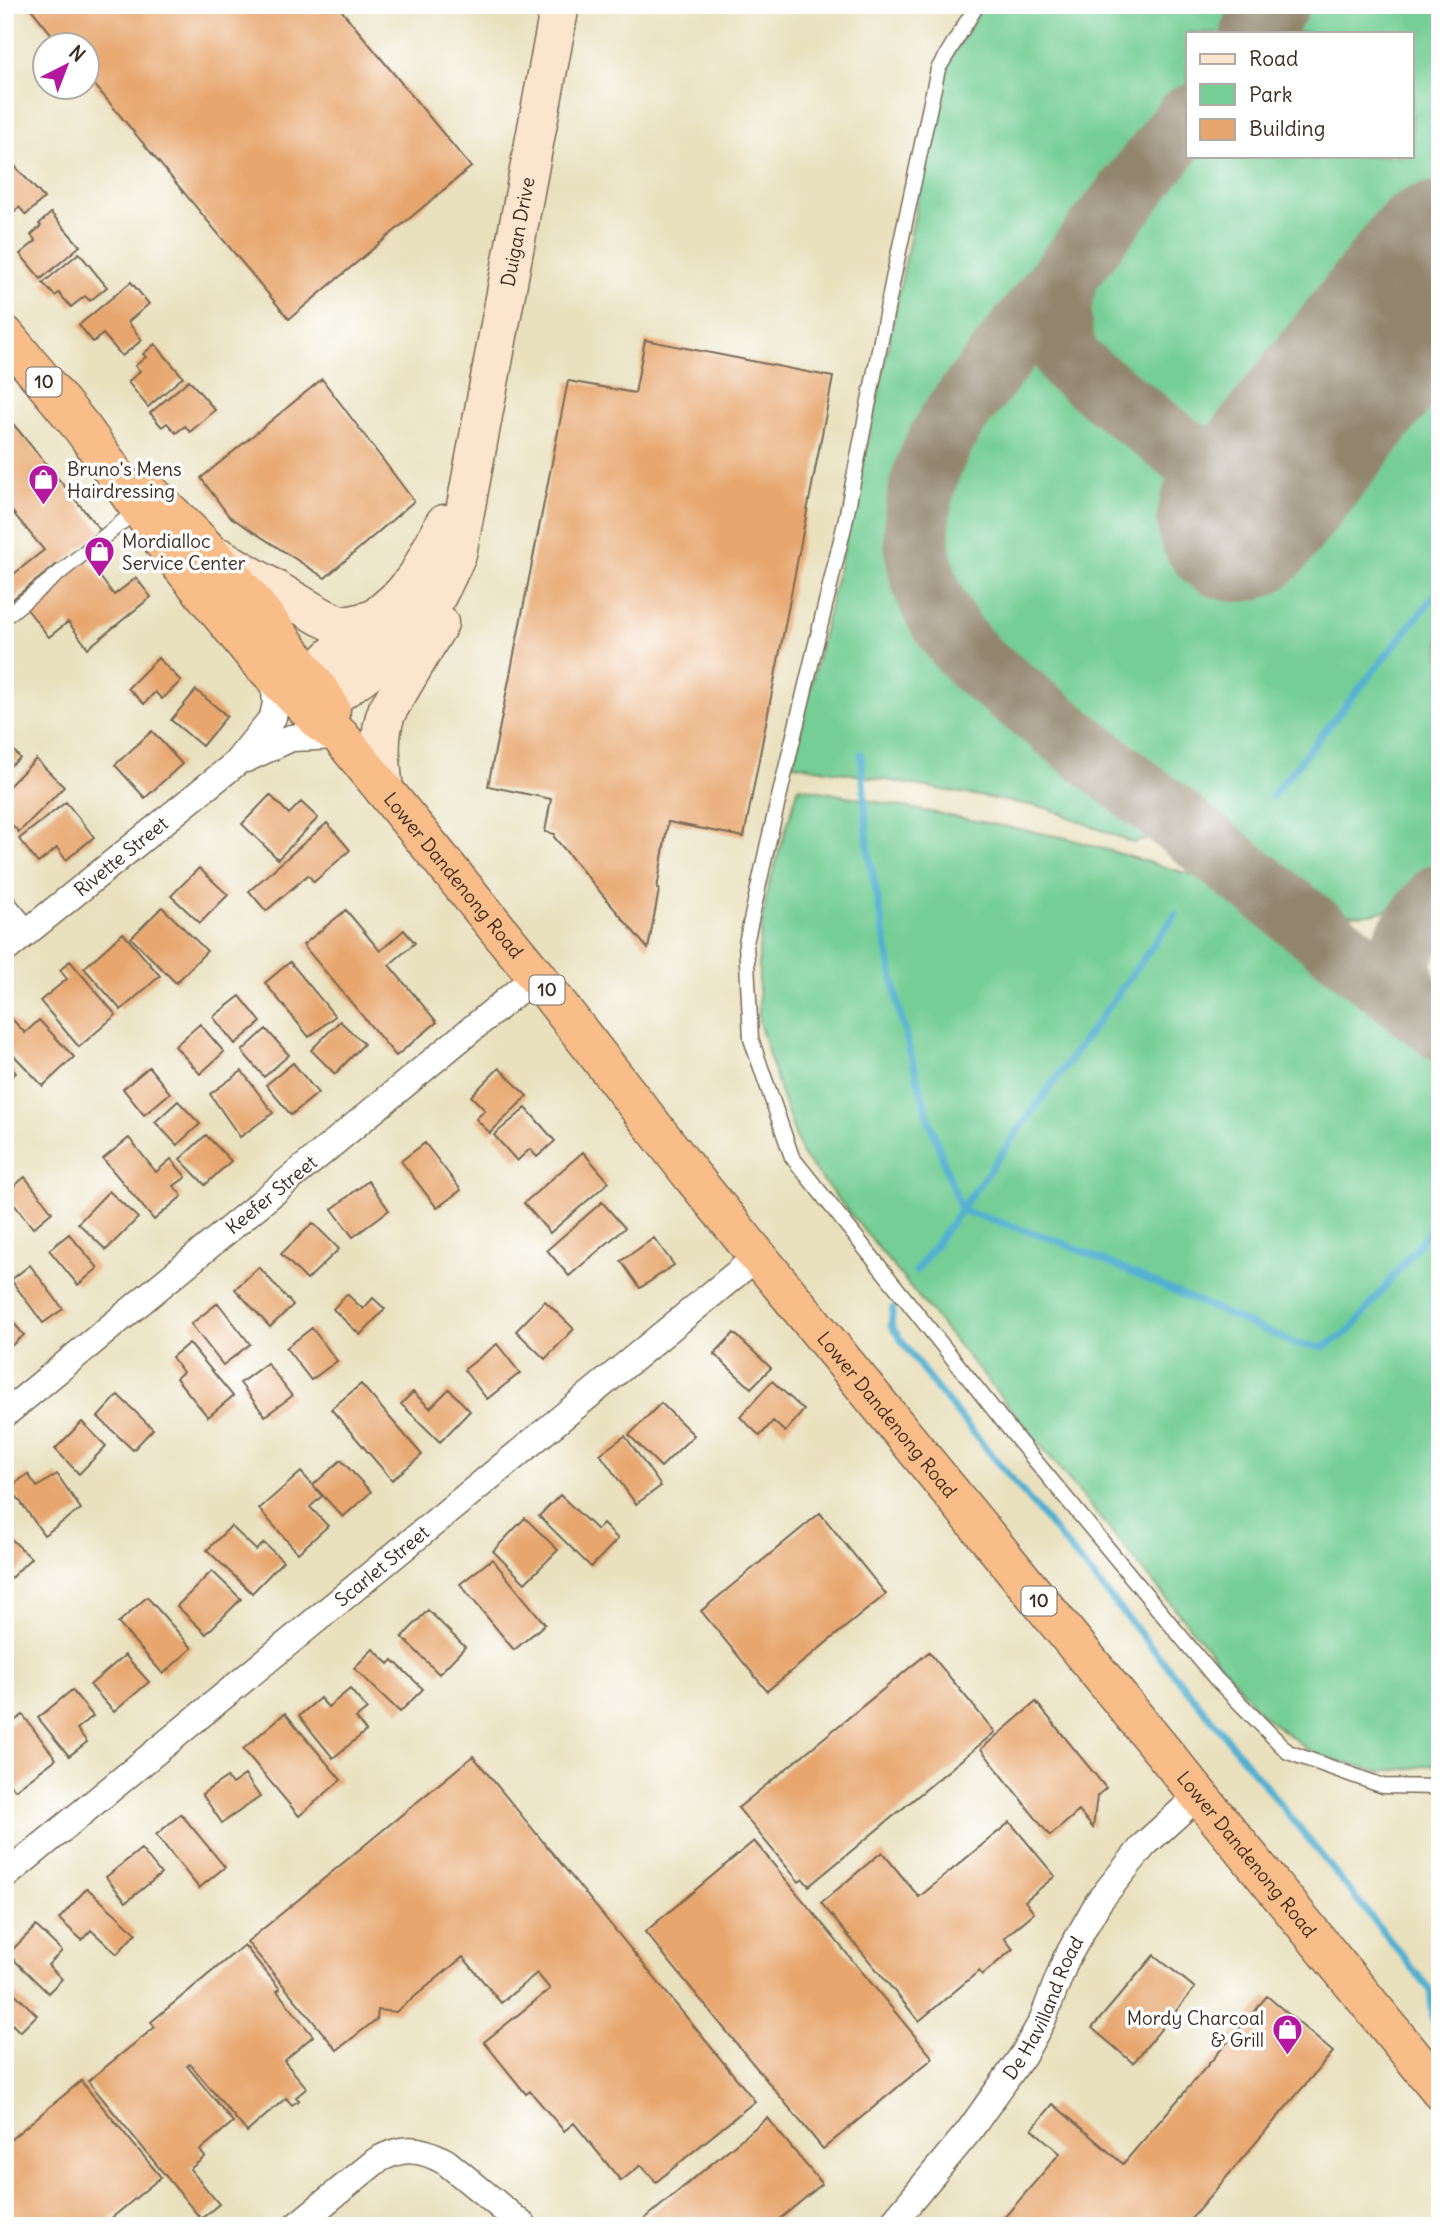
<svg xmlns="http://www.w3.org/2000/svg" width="1445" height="2231" viewBox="0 0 1445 2231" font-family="Delius,sans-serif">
<rect width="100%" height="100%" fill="#fff"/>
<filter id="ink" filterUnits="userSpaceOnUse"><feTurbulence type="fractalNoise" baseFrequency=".0143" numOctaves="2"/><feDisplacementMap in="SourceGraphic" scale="14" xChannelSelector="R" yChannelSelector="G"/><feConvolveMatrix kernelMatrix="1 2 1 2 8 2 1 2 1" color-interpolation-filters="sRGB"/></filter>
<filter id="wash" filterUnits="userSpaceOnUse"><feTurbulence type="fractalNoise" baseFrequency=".00686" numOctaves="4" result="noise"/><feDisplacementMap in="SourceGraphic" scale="28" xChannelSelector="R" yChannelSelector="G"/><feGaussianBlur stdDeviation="1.57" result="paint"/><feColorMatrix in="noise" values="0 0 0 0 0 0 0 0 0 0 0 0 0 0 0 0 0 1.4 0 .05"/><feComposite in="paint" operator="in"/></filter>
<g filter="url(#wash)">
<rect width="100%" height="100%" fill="#e9e0bd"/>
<path fill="#74ce95" stroke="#587c5a" stroke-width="2" d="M983,5H1252L1230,33H1188V87L944,398C933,415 923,431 915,449C886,512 894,595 938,650C963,681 996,706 1027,732C1069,767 1111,802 1153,838L1133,843L1047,808L793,764L875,411L931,134L950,60Z
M1298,5H1440V207L1291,396C1272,413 1248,433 1221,434C1203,435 1187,424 1171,417C1156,410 1144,401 1130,390C1122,384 1112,378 1105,370C1080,342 1079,302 1092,268L1188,146V156H1412V33H1276Z
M1440,319V865C1402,913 1365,930 1308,900L999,656C943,600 920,524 958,451C976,416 1003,387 1027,356L1265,542Z
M799,787L1066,838L1226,885L1440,1053V1764L1382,1772L1316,1755L1263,1716L802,1155L780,1091L759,1022V950L766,894Z"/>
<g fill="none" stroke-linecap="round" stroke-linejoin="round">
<path stroke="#53b0d1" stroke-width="7" d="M861,754L869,855L900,1015L929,1120L961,1210L1056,1240L1298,1345L1324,1347L1351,1330L1440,1217
M1272,796L1440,589
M916,1271L1176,914
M893,1308L891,1326L932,1383L1208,1715L1430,1990L1433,2020"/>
<path stroke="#92856e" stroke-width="66" d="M1254,33L1276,5
M1188,118L960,409C898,496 901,588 978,665L1440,1027
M1069,269C1056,298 1054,336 1071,364L1252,504
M1182,450C1222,475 1269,469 1301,435L1377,344
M1420,1012C1379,962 1407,937 1440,896"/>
<path stroke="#92856e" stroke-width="164" d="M1239,520L1440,264"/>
</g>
<g id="blocks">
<path fill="#e7a66d" d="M28,5H337L471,167L289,319L88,77V46H61Z
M13,164L44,198L26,215L19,207L9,217L5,212V172Z
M51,213L80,246L41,279L20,254L36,241L31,235L41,226L39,224Z
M79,253L107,287L90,301L85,296L71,307L59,293L55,296L43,283Z
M131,282L149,304L128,322L142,340L122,356L103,334L93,342L79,325Z
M645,340L833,377L744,837L668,822L657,889L659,890L648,949L554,837L555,834L545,832L551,799L488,786L568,381L635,393Z
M155,344L183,377L148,407L128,382L140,371L135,366L146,357L143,354Z
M322,379L414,501L325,578L229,516L201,478Z
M189,380L215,410L190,432L185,426L176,433L167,423L162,427L150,413Z
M5,414L101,531L57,567L56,565L9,602L5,597V581L44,550L5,503Z
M87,560L114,595L136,578L151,597L88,648L68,622L49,637L26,608Z
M158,658L181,681L162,699L155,692L144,704L128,688Z
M196,690L227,716L202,746L171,720Z
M152,731L182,764L145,798L115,765Z
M5,740L20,758L5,770Z
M36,759L64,787L19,832L5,818V790Z
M270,795L289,814L301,802L318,818L278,859L242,824Z
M66,802L94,837L66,860L57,848L38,863L19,839Z
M327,823L350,850L314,882L308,875L266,911L249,891Z
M199,868L228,895L200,923L171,896Z
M162,907L207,951L176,983L131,938Z
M346,910L380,951L404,930L415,943L389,965L437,1022L396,1056L303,945Z
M123,933L160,976L121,1010L84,968Z
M70,961L116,1015L79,1047L40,1001L67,979L60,970Z
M290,962L335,1016L309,1037L265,983Z
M240,996L261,1022L235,1044L213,1017Z
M10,1017L25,1033L39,1020L74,1057L43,1086L5,1046V1021Z
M340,1021L364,1044L335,1074L311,1050Z
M200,1024L224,1052L200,1074L175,1046Z
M266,1029L289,1055L264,1077L242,1051Z
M5,1059L16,1073L5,1081Z
M293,1063L318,1093L291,1115L266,1085Z
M149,1067L170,1093L144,1115L123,1089Z
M499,1068L527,1096L490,1133L476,1119L485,1110L471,1096Z
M242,1071L273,1113L240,1137L210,1094Z
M178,1101L200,1124L177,1145L155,1122Z
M526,1108L555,1141L537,1157L530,1149L517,1161L494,1135Z
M206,1135L231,1161L205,1185L180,1159Z
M129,1138L156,1172L171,1159L186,1177L174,1186L182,1196L154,1220L103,1159Z
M425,1143L461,1190L437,1208L401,1161Z
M583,1152L609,1182L550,1233L524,1203Z
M25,1177L52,1212L33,1228L5,1193Z
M368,1181L389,1210L353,1237L332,1209Z
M109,1191L138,1218L106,1250L78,1223Z
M602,1202L625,1228L569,1276L547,1250Z
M313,1223L339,1249L307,1280L281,1254Z
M69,1234L98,1268L78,1285L49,1250Z
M654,1238L674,1265L640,1288L621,1261Z
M30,1265L63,1309L43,1323L11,1280Z
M259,1267L293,1305L270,1327L235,1289Z
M347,1294L363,1309L373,1298L385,1309L360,1335L333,1309Z
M545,1301L574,1329L545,1359L516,1331Z
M218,1303L250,1344L223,1365L191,1324Z
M5,1313L24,1335L5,1351Z
M312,1328L337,1361L311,1380L286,1348Z
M734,1333L771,1368L751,1388L714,1354Z
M189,1343L233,1396L208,1417L176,1378L183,1372L172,1357Z
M497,1344L520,1373L487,1399L464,1370Z
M267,1363L292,1396L265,1416L240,1383Z
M772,1381L804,1410L785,1432L773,1421L760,1436L740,1417Z
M361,1384L422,1455L392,1480L331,1409Z
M449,1389L470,1411L440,1442L401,1404L413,1392L430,1408Z
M118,1395L153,1429L133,1450L98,1417Z
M661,1403L694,1435L661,1467L629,1435Z
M82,1422L106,1446L79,1474L55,1449Z
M625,1436L661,1486L636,1504L600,1454Z
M341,1460L371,1492L343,1517L313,1485Z
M301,1472L322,1496L310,1507L328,1526L298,1553L259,1509Z
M28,1474L37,1487L57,1474L81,1509L44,1535L10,1487Z
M560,1495L597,1530L603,1524L618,1539L591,1567L539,1516Z
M820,1513L886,1594L767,1691L701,1611Z
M525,1518L558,1550L525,1583L493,1551Z
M231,1526L256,1550L264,1543L283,1561L252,1593L207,1550Z
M5,1533L31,1558L11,1578L5,1572Z
M492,1559L545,1624L514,1650L460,1584Z
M212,1571L241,1599L206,1634L177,1606Z
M147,1597L192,1648L163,1674L118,1623Z
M428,1610L465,1647L439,1674L402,1637Z
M373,1649L389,1664L393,1660L423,1689L400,1712L354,1668Z
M929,1652L995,1732L809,1886L803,1879L799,1882L738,1808Z
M125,1655L149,1682L114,1712L90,1685Z
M350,1689L367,1709L356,1718L366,1731L333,1758L299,1716L320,1698L328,1707Z
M72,1690L93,1716L77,1729L87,1742L69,1756L38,1718Z
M1036,1702L1106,1788L1097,1796L1093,1828L1079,1811L1050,1836L981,1749Z
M285,1713L341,1780L299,1816L243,1749Z
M23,1715L56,1759L15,1790L5,1778V1728Z
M473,1756L755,2101L656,2182L641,2165L621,2181L574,2123L564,2131L530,2091L526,2094L484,2042L550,1989L537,1973L501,2003L463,1957L396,2012L378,2010L377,2019L337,2050L247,1942Z
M245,1775L260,1797L222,1823L202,1794L227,1777L232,1784Z
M181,1814L225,1867L199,1888L156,1835Z
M1010,1822L1055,1876L1025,1901L1034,1913L1004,1938L1013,1949L982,1975L979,1971L919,2021L821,1903L882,1852L919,1897Z
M754,1841L933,2058L823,2149L645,1932Z
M141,1849L161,1874L126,1902L106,1877Z
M87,1888L136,1933L117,1954L91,1930L82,1940L59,1919Z
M36,1926L62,1951L48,1965L62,1979L48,1993L8,1954Z
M244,1945L280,1989L277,1991L313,2036L284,2061L307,2088L296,2097L299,2100L292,2105L286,2098L247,2132L190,2064L187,2066L233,2122L200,2150L205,2157L190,2169L219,2204L201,2219L88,2081L155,2027L151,2022Z
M1154,1955L1195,1988L1133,2063L1092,2028Z
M5,1984L37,2015L20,2032L12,2024L5,2031Z
M1267,1996L1333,2052L1185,2226H997L1060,2153L1032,2129L1053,2104L1123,2164Z
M81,2081L161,2177L102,2226H5V2144Z
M767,2118L822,2184L771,2226H636Z
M378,2219L386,2226H370Z"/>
</g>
</g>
<g filter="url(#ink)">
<use href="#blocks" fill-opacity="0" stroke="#786a56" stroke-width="2"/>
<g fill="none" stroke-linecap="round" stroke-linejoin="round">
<defs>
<path id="service" d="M977,5L938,69L893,279L845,523L768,843L746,943L751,1039L792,1157L1018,1440L1216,1679L1288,1752L1383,1786L1440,1787
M5,617L137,510"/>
<g id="minor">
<path d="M246,759L291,738L340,736"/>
<path d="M5,908L26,933"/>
<path id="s1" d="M5,950L235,764L273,717L276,703L275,691L266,671"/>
<path id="s2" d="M5,1414L536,976"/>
<path id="s3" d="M5,1876L758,1256"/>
<path d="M296,2226L376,2161C401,2146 420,2147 446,2162L524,2226"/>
<path id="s4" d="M890,2226L969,2131L1023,2055L1042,2021L1066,1959L1099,1901L1144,1845L1199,1795"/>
</g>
<g id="secondary">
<path d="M219,557L320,616L339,625H351L376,619"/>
<path d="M295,696L329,659L402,595L418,575L444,524"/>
<path id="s5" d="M311,713C343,688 387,661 414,630C433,607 445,581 457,554L560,5"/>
<path d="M384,790C381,763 377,737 387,711L439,623"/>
</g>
<g id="trunk">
<path id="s6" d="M5,335L83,429L173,556L259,661L322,724L340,736L536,976L692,1176L1440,2090"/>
<path d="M148,491C166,509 185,526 202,544C249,592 288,647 327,701L331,710"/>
</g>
</defs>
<use href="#service" stroke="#786a56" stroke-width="17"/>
<use href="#minor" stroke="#786a56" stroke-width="29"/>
<use href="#secondary" stroke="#786a56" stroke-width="41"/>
<use href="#trunk" stroke="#786a56" stroke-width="41"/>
<use href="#service" stroke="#fff" stroke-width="14"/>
<use href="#minor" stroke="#fff" stroke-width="26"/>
<use href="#secondary" stroke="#fce5cf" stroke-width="38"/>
<use href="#trunk" stroke="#f8bd88" stroke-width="38"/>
</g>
</g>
<defs>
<symbol id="shop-pin" viewBox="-11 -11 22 30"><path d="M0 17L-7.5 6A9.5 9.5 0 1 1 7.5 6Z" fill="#b5179e" stroke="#fff"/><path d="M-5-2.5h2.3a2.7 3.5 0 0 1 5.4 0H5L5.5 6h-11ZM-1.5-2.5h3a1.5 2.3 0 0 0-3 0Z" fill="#fff"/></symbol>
</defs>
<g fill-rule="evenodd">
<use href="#shop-pin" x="26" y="462" width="35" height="47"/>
<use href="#shop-pin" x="82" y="534" width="35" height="47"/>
<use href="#shop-pin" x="1270" y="2012" width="35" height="47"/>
</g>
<g text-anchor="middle" stroke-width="7" stroke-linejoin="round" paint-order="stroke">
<g fill="#fff" stroke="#766a62" stroke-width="2">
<rect x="26.5" y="367.5" width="35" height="29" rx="5"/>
<rect x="529.5" y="975.5" width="35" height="29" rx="5"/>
<rect x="1021.5" y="1586.5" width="35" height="29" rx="5"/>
</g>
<g font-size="18" font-weight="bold" fill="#3b2a1e">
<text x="44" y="388">10</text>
<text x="547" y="996">10</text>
<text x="1039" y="1607">10</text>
</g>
<g font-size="19" fill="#3b2a1e" stroke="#fff">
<text dy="7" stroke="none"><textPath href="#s5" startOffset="548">Duigan Drive</textPath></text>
<text dy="7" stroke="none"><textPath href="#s1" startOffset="149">Rivette Street</textPath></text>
<text dy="7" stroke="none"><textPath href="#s6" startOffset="704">Lower Dandenong Road</textPath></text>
<text dy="7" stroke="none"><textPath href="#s2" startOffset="345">Keefer Street</textPath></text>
<text dy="7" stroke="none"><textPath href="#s6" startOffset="1396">Lower Dandenong Road</textPath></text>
<text dy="7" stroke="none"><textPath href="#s3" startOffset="488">Scarlet Street</textPath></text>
<text dy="7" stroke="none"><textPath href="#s6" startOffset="1964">Lower Dandenong Road</textPath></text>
<text dy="7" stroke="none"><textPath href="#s4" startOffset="268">De Havilland Road</textPath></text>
</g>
<g font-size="19" fill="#3b2a1e" stroke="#fff" text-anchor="start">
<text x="67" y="476">Bruno's Mens<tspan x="67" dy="22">Hairdressing</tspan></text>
<text x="122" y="548">Mordialloc<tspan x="122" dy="22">Service Center</tspan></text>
<text x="1264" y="2025" text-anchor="end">Mordy Charcoal<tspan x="1264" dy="22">&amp; Grill</tspan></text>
</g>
</g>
<rect width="1445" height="2231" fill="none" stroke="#fff" stroke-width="28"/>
<rect x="1186" y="32" width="228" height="126" fill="#ffffff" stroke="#b1aaa5" stroke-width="2"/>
<rect x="1200" y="54" width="35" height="10" fill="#fce5cf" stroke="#b1aaa5" stroke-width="2"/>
<text x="1249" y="66" font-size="21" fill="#3b2a1e">Road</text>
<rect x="1200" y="84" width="35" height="21" fill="#74ce95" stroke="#b1aaa5" stroke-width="2"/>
<text x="1249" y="102" font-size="21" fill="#3b2a1e">Park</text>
<rect x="1200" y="119" width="35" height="21" fill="#e7a66d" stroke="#b1aaa5" stroke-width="2"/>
<text x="1249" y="136" font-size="21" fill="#3b2a1e">Building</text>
<g transform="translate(66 66) rotate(42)"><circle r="33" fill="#ffffff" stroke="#b1aaa5" stroke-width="2"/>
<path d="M0-5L12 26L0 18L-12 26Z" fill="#b5179e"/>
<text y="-10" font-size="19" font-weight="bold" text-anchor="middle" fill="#3b2a1e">N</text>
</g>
</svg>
